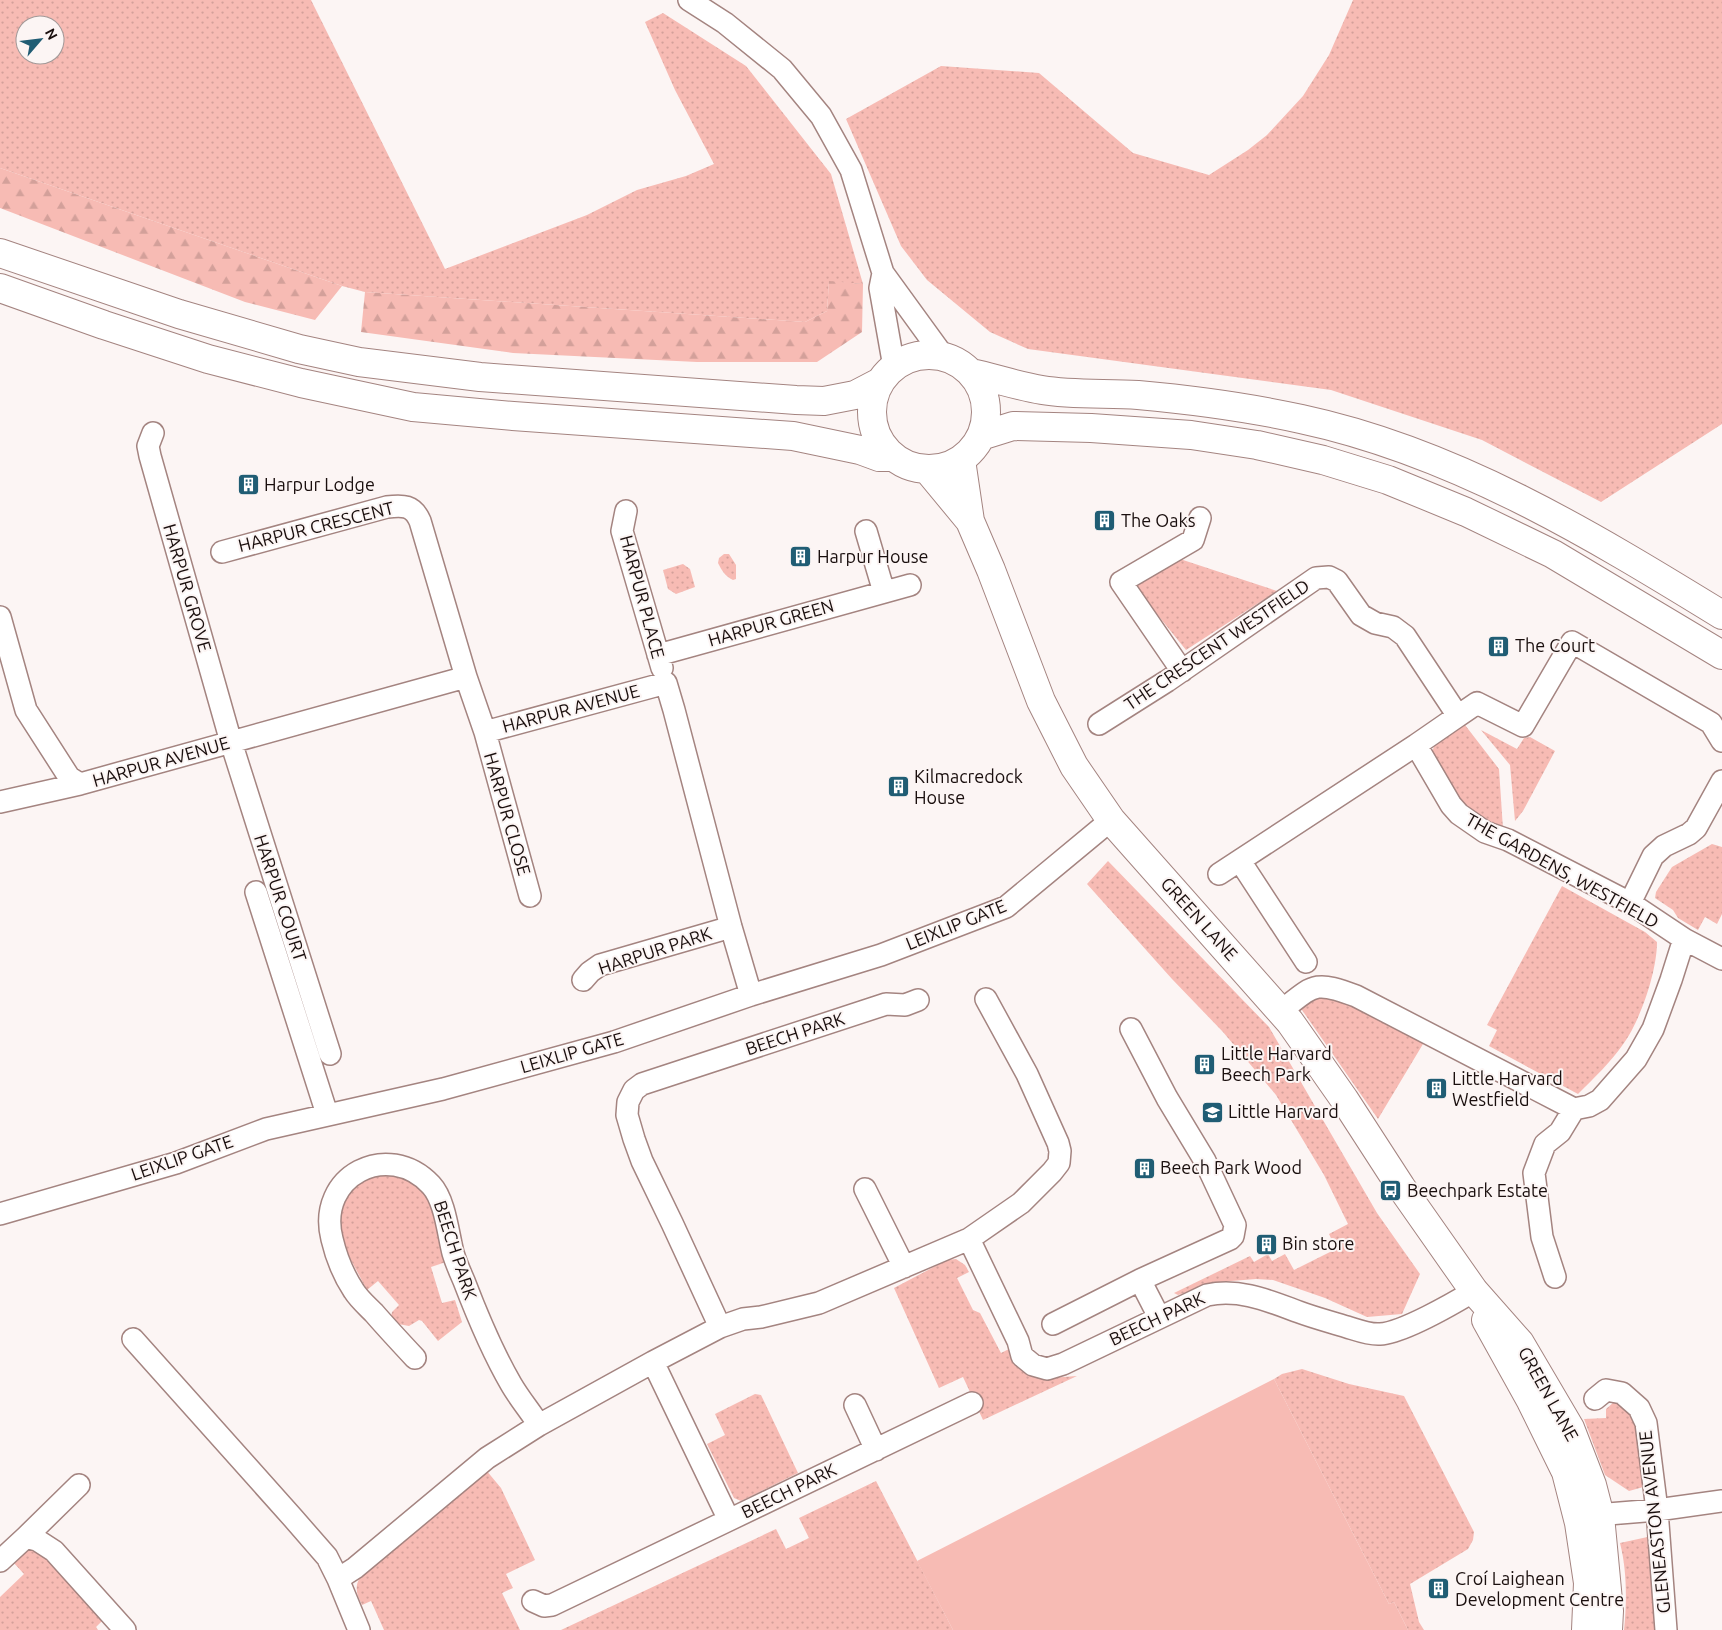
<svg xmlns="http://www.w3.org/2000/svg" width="1722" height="1630" viewBox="0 0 1722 1630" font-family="Ubuntu,sans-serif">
<defs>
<pattern id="grass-dots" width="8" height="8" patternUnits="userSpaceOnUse" patternTransform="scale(1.25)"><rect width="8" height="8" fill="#f7bbb4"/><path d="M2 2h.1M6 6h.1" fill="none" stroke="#d3a09a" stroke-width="1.8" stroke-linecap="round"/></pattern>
<pattern id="forest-firs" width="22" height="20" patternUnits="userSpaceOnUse" patternTransform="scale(1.25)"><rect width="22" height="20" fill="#f7bbb4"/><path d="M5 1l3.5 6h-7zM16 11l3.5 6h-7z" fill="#d3a09a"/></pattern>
</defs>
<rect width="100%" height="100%" fill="#fcf5f4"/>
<path fill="url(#grass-dots)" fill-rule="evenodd" d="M0,0H311L445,269L587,215L637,190L686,176L714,164L675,90L645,22L663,13L746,66L831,174L863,284L829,282L827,311L805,322L365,292L342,286L0,168ZM25,25H55V55H25Z
M1353,0H1722V424L1601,502L1482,440L1331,390L1028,349L990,332L927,280L901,246L846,119L941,66L1039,73L1133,153L1209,175L1248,150L1267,135L1303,96L1329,55Z
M724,554H729L736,565V579L733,580C725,576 722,571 718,563L719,558Z
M1180,559L1277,591L1186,650L1135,587Z
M683,564L690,569L695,587L676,594L668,589L663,570Z
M1465,725L1499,769L1503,829L1465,807L1432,756C1431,740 1453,732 1465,725Z
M1481,730L1517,749L1524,738L1530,737L1555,751L1523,811L1515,821L1510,765Z
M1712,844L1722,847V914L1717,924L1705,917L1698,930L1678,918L1673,910L1655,898L1656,892L1672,867Z
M1108,861L1269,1027L1377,1213L1420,1274L1402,1314L1367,1317L1325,1298L1273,1280L1256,1279L1219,1282L1178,1295L1174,1293L1250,1256L1254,1262L1268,1254L1272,1261L1285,1254L1294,1270L1336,1249L1329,1234L1348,1224L1324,1175L1276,1095L1223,1032L1172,979L1087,884Z
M1562,886L1645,932L1657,942C1657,971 1641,1019 1624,1043C1611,1062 1594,1078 1578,1094L1489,1046L1497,1030L1487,1025Z
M1310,989L1429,1034L1378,1119L1295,1000Z
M384,1173C390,1174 397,1175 403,1176C436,1186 439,1234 446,1262L431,1267L442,1303L455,1300L462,1322L438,1341L422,1321L419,1320L409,1326L398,1324L391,1317L392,1312L399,1305L378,1281L367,1290L338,1236L339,1202L365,1176Z
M956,1259L965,1265L969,1272L957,1278L973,1310L980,1313L1001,1353L1009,1349L1014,1359L1050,1378L1077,1376L983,1420L963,1377L939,1388L894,1288L947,1260Z
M1302,1369L1349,1384L1404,1396L1474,1532L1473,1540L1468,1549L1410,1584L1419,1622L1424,1630H1408L1394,1602L1389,1604L1274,1379L1282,1374Z
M755,1394L761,1395L798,1473L741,1501L734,1498L707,1444L725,1435L715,1414Z
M1614,1402L1628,1407L1642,1428L1647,1486L1629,1491L1605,1475L1584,1419L1606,1418V1409Z
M486,1470L501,1488L535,1560L506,1574L513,1588L502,1593L520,1630H384L371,1601L362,1605C357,1595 354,1588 360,1577Z
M876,1481L953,1630H561L776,1529L786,1549L809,1538L799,1518Z
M1652,1536L1655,1630H1624C1627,1602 1627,1570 1620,1543Z
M31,1550L41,1551L106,1617L96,1627L98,1630H0V1597L24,1574L13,1562L24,1551Z"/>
<path fill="url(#forest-firs)" d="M0,168L342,286L315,320L245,302L0,208Z
M829,281L863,284L862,332L817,362H697L513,353L361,332L365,292L805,322L827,311Z"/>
<path fill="#f7bbb4" d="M1274,1379L1389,1604L1394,1602L1408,1630H953L917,1561Z"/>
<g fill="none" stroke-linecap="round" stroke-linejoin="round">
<defs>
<path id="street" d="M689,0L725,23L782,69L821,116L851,170L883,273L944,357
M883,273L880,288L894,367
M153,433L148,446L150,456L231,742L330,1054
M626,511L622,531L662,668
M866,531L884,592
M222,552L387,507C403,505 413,505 420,521L466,677
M0,617L26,710L69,777L80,784
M658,655L910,585
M1182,671L1121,582L1193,540L1200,518
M1458,716L1477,703L1523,726L1572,642L1711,723L1722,741
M1099,724L1167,681L1316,578L1329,577L1337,581L1361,615L1375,623L1393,627L1405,636L1458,716L1416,745L1219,874
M485,732L530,896
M1416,745L1451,805L1459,814L1485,832L1508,840L1630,903L1684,939
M0,802L80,784L466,677L485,732L666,683L674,710L731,927L751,995
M1240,861L1306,962
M256,892L327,1114
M1630,903L1653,856L1664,846L1689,834L1696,828L1722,781
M583,980L590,972L600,965L731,927
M1281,1011C1314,985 1314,980 1356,996L1574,1109L1589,1106L1600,1100L1636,1059L1653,1029L1671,980L1684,939L1722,959
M1131,1029L1167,1098L1205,1161L1235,1225L1233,1236L1230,1239L1140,1280
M865,1189L904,1267
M0,1214L176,1163L266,1129L443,1089L614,1042L751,995L881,955L1006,907L1111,820
M969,1239L1021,1203L1052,1172L1059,1163L1060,1151L1058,1143L1027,1074L986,999
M1555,1277L1542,1237L1534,1173L1545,1144L1560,1132L1574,1109
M1053,1324L1140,1280L1159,1317
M720,1327L672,1223L642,1161L634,1139L627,1115L628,1102L634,1090L642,1084L886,1004L905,1005L918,1000
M133,1339L293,1518L327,1557L338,1579L355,1568L487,1458L539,1425L653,1362L720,1327L743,1319L761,1317L819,1303L969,1239L1018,1341L1022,1356L1033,1365L1047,1369L1063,1364L1207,1295C1240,1288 1269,1301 1299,1312C1315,1318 1331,1322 1347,1327C1357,1330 1370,1335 1380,1334C1402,1333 1454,1303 1474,1291
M415,1358C401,1343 387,1328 374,1313C367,1306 359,1299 354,1291C344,1276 336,1256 332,1239C316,1176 388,1139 431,1185C445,1200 448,1233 453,1253C456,1263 460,1272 464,1281C477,1315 493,1353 511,1384C519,1398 530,1411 539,1425
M1595,1399L1606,1390L1622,1393L1639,1408L1646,1423L1657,1510L1666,1630
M855,1405L876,1450
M729,1520L972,1403
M1586,1520L1608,1514L1657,1510L1722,1501
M26,1537L79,1485
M0,1561L26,1537L37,1540L54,1551L125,1630
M338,1579L359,1630
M533,1601L544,1606L552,1605L729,1520L653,1362"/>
<path id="secondary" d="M0,253L179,314L299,349L359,362L480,377L796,400L824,401L855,395L880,382
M0,288L104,325L208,359L301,383L413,407L513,416L793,436L860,450L879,457H894
M872 412a57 57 0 1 1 114 0a57 57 0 1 1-114 0Z
M971,373C994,378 1018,386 1042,390C1071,395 1107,393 1138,395C1193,400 1247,407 1301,419C1455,452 1590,534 1722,615
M981,436L1013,426L1091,428L1191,435L1257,445L1323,460L1388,480L1466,512L1553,554L1722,655
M961,460L970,521L991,570L1041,701L1074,766L1111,820L1290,1022L1344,1099L1401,1187L1474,1291L1520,1343L1570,1428L1592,1485L1600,1516L1609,1611L1608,1630
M927,469L970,521
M1486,1320L1531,1401L1566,1472L1579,1523L1588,1583L1586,1630"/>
</defs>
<use href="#street" stroke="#a48480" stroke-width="24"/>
<use href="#secondary" stroke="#a48480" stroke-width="30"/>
<use href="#street" stroke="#fff" stroke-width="21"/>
<use href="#secondary" stroke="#fff" stroke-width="28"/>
</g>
<defs>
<symbol id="building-square" viewBox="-11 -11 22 22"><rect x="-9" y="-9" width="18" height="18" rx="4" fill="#205d74" stroke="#fcf5f4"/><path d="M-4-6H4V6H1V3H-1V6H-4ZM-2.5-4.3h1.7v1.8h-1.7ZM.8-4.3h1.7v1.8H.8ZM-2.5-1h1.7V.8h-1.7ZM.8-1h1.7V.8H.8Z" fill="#fff"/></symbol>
<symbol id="school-square" viewBox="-11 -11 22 22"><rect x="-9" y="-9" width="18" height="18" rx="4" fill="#205d74" stroke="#fcf5f4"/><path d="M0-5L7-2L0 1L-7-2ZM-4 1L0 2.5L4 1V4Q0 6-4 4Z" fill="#fff"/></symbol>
<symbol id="bus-square" viewBox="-11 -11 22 22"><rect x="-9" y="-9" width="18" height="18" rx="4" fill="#205d74" stroke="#fcf5f4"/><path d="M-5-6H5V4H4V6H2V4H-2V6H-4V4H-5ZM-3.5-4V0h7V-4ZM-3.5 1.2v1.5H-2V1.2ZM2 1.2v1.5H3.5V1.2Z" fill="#fff"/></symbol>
</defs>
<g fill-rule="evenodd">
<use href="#building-square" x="236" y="472" width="25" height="25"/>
<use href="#building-square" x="1092" y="508" width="25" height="25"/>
<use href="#building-square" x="788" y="544" width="25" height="25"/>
<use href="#building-square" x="1486" y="634" width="25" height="25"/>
<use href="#building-square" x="886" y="774" width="25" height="25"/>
<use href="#building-square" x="1192" y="1052" width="25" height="25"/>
<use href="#building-square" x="1424" y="1076" width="25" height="25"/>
<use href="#school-square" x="1200" y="1100" width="25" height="25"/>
<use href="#building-square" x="1132" y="1156" width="25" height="25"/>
<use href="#bus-square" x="1378" y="1178" width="25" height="25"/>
<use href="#building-square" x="1254" y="1232" width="25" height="25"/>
<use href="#building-square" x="1426" y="1576" width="25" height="25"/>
</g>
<g text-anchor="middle" stroke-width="4" stroke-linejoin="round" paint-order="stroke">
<g font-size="18" fill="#1a0f0e" stroke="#fcf5f4" text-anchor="start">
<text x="264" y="491">Harpur Lodge</text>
<text x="1121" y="527">The Oaks</text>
<text x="817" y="563">Harpur House</text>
<text x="1515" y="652">The Court</text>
<text x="914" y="783">Kilmacredock<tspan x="914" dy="21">House</tspan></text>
<text x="1221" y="1060">Little Harvard<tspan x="1221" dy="21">Beech Park</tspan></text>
<text x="1452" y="1085">Little Harvard<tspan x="1452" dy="21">Westfield</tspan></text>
<text x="1228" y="1118">Little Harvard</text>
<text x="1160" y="1174">Beech Park Wood</text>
<text x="1407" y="1197">Beechpark Estate</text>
<text x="1282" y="1250">Bin store</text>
<text x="1455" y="1585">Croí Laighean<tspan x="1455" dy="21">Development Centre</tspan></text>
</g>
<g font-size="18" fill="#1a0f0e" stroke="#fcf5f4">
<text transform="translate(316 527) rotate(-14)" y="6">HARPUR CRESCENT</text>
<text transform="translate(187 588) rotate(74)" y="6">HARPUR GROVE</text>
<text transform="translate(642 597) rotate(75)" y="6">HARPUR PLACE</text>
<text transform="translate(771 623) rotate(-16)" y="6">HARPUR GREEN</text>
<text transform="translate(1217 645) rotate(-34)" y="6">THE CRESCENT WESTFIELD</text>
<text transform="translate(571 709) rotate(-15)" y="6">HARPUR AVENUE</text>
<text transform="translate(161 762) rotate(-16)" y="6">HARPUR AVENUE</text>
<text transform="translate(507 814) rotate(74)" y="6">HARPUR CLOSE</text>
<text transform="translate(1562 871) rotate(29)" y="6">THE GARDENS, WESTFIELD</text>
<text transform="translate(280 898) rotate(72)" y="6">HARPUR COURT</text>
<text transform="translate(1199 919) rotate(48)" y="6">GREEN LANE</text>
<text transform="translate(956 925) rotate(-22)" y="6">LEIXLIP GATE</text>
<text transform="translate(655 951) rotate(-18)" y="6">HARPUR PARK</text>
<text transform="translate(795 1034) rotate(-18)" y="6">BEECH PARK</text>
<text transform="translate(572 1053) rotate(-16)" y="6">LEIXLIP GATE</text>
<text transform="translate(182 1158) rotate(-19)" y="6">LEIXLIP GATE</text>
<text transform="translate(455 1250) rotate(72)" y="6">BEECH PARK</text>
<text transform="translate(1157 1319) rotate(-25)" y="6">BEECH PARK</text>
<text transform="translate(1548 1394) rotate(61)" y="6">GREEN LANE</text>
<text transform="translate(789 1491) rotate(-26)" y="6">BEECH PARK</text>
<text transform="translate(1655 1522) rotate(-96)" y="6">GLENEASTON AVENUE</text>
</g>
</g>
<g transform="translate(40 40) rotate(62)"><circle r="24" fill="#fcf5f4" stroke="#a29998"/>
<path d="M0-4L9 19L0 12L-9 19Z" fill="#205d74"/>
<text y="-8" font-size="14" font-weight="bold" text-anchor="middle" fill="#1a0f0e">N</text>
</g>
</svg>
